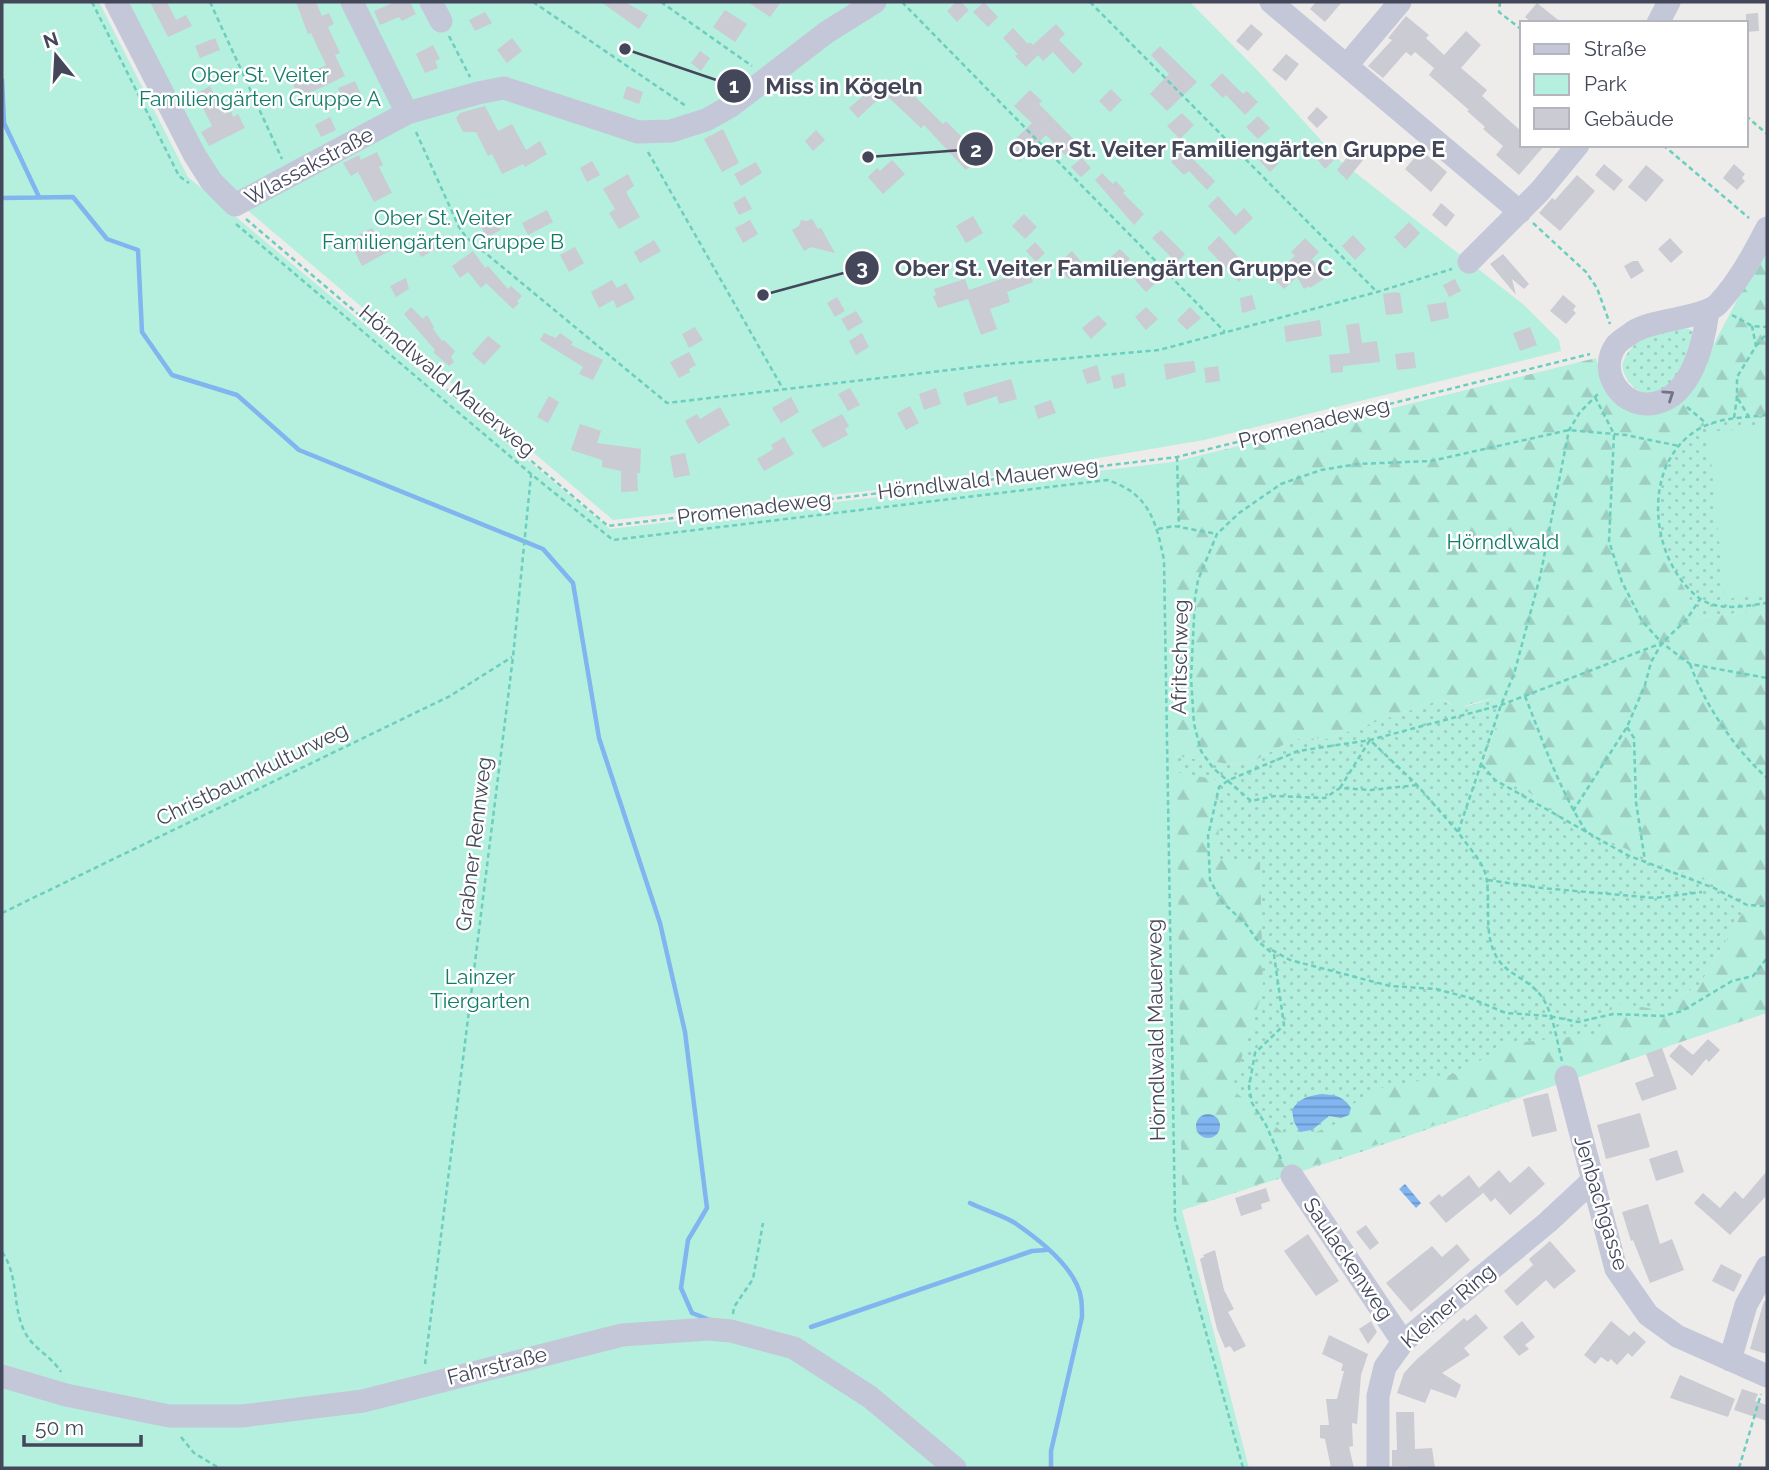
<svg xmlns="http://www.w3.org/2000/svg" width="1769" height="1470" viewBox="0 0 1769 1470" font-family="Raleway,sans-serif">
<defs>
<pattern id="grass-dots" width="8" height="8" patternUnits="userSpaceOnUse" patternTransform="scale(1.75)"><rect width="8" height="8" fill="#b5efde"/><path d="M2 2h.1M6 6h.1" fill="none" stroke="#9dcec1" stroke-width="1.8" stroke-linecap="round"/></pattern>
<pattern id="forest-firs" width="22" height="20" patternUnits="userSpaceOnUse" patternTransform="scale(1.75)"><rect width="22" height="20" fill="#b5efde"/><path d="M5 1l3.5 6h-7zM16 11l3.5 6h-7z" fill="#9dcec1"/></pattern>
<pattern id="water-rules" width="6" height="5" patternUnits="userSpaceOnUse" patternTransform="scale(1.75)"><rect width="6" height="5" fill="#80b5ef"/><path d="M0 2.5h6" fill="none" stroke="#6a95c5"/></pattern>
</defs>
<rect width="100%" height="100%" fill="#eeeceb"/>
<path fill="url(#grass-dots)" d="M1685,328L1692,330C1697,340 1682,373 1675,382C1656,407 1626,391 1622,365C1632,335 1658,335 1685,328Z
M1767,414V611H1752L1699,618C1673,563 1635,511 1675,451C1683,440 1695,428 1708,424C1727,418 1748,417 1767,414Z
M1492,698L1502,708L1484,762L1506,782L1530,793L1570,822L1649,860L1713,883L1742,899L1743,912L1700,984L1659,1010L1667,1047L1367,1150L1182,1210L1175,756L1236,765L1256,760L1290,741L1303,738L1326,739L1443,699C1457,713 1476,704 1492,698Z"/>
<path fill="url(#forest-firs)" d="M1767,243V414C1748,417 1727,418 1708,424C1695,428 1683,440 1675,451C1635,511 1673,563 1699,618L1752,611H1767V1013L1182,1210L1175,772L1218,780L1219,859L1260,862L1263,990L1232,1089L1282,1132L1309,1135L1350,1118L1354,1103L1364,1101L1381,1088L1461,1073L1506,1044L1596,1034L1613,1002L1659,1010L1700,984L1743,912L1742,899L1713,883L1649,860L1570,822L1530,793L1506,782L1484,763L1502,708L1492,698L1457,708L1443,699L1326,739L1303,738L1290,741L1256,760L1236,765L1175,756L1173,462L1596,358L1607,391L1644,412L1666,411L1687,395Z"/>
<path fill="#b5efde" d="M2,2H99L188,177L610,529L1173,462L1182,1210L1249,1468H2Z
M122,2H861L758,79L691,117L657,124L627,121L505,80L235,197L210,169Z
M889,2H1190L1260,73L1338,159L1524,305L1559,340L1561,351L1204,440L981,478L613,520L246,209L416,118L491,96L678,138Z
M1767,426V595L1725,599L1708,432Z"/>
<path fill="url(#water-rules)" d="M1322,1094C1336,1095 1343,1096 1351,1108L1349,1115L1341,1118L1329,1116L1312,1130L1300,1132L1294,1122L1292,1110C1299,1098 1308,1096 1322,1094Z
M1196 1126a12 12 0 1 1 24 0a12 12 0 1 1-24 0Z
M1405,1184L1421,1203L1416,1208L1399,1189Z"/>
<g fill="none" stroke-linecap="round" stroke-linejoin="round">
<path stroke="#80b5ef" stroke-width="4.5" d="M2,80L4,123L39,197
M2,198L73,197L107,239L138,250L142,332L172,375L237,395L299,450L543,549L573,583L599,738L660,923L685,1032L707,1208L688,1240L681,1288L692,1313L710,1320
M970,1203C984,1210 1002,1215 1015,1223C1037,1238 1066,1261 1077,1285C1082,1295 1082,1306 1082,1317L1051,1451V1468
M811,1327L1032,1251L1046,1250"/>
</g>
<path fill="#cacbd3" d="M150,2H167L176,20L186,15L192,26L168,37Z
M296,2H316L322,16L329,13L334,24L328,27L340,53L335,55L345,76L310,93L312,97L301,102L293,84L300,81L299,78L326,65L311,33L308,34Z
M395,2H410L416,14L402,21L399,17L380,25L374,11Z
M601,2H625L648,15L639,29Z
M748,2H781L770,17Z
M956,2H961L969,10L957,22L947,11Z
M984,2L998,17L988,27L973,12Z
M1316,2H1342L1325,22L1310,9Z
M1537,3L1562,23H1532L1525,17Z
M725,10L747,24L735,42L713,27Z
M485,12L492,23L475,31L469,20Z
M1758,13L1759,31L1746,32V14Z
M1406,16L1429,35L1426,38L1444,55L1466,31L1481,45L1461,68L1487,90L1482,96L1522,132V145H1545L1519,175L1496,155L1503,146L1483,129L1485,127L1467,111L1469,110L1429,75L1434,68L1415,52L1411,56L1406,52L1383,78L1368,66L1392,40L1388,38Z
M1056,24L1065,34L1059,40L1083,64L1073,74L1053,52L1043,61L1038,55L1026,67L1015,56L1018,54L1003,38L1013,28L1028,44L1030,42L1033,45Z
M1251,24L1263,34L1248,51L1236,41Z
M215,38L220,50L200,58L195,46Z
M512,38L522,51L507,63L497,50Z
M433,45L440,59L435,61L438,68L425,73L416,54Z
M1160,46L1197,82L1167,111L1150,94L1169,74L1151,55Z
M700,51L710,58L701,71L691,63Z
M1286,54L1299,64L1286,81L1272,70Z
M1222,73L1243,94L1247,91L1258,102L1245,115L1226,95L1223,98L1210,85Z
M355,81L362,97L361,100L346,106L338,88Z
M899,81L943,124L946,121L982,157L972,167L971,166L966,170L924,125L921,128L885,94Z
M876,85L884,94L858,118L849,108Z
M210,86L224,114L231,110L233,117L238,114L245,128L209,146L201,132L212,126L196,94Z
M627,86L643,92L639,104L623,98Z
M1111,89L1122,100L1110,112L1099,101Z
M1030,90L1042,101L1039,104L1080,146L1068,158L1046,135L1019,161L1006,148L1032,123L1014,106Z
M485,106L498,131L512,124L526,150L540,141L547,154L525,167L523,164L502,174L492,154L488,156L476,132H463L456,118L460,113Z
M1317,107L1328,117L1317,128L1307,118Z
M1182,113L1194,125L1180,139L1167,126Z
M1258,116L1270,128L1258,139L1246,127Z
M330,117L336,130L321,137L315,125Z
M723,129L739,163L722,172L704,139Z
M816,130L825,140L813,151L805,141Z
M1320,143L1336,158L1325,169L1311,152Z
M1269,146L1280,157L1277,160L1279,163L1270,172L1257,158Z
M1356,146L1367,155L1347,180L1337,170Z
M1183,149L1215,181L1207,190L1189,171L1184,175L1171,162Z
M1421,150L1447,172L1431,192L1405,169Z
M377,152L383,165L379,167L392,193L374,202L358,172L351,176L343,163L359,155L361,160Z
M1082,158L1091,168L1081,177L1071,167Z
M892,160L905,174L883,194L868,177L877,168L880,171Z
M592,161L600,175L587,182L580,168Z
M756,162L762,173L741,186L734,174Z
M1604,164L1623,180L1614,191L1595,175Z
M1734,164L1745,174L1742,178L1745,181L1737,190L1723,178Z
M1646,165L1664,180L1646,202L1628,187Z
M1102,173L1113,184L1116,181L1125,191L1123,193L1144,214L1134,225L1095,180Z
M628,174L634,186L626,192L640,217L619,229L609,213L615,209L603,189Z
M1577,175L1595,191L1560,231L1539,213L1552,198L1555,200Z
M745,196L752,209L739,215L733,203Z
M1218,196L1236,216L1244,208L1253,218L1235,235L1208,206Z
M1441,203L1455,215L1446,227L1432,215Z
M547,210L553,222L528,235L522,223Z
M493,214L501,230L487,237L478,222Z
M1024,214L1037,227L1025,239L1012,226Z
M973,216L983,233L966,243L956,226Z
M812,219L818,229L821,228L835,253L811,247L804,251L792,230L799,226L801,220L807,221Z
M750,220L758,234L743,243L735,228Z
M1409,222L1420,233L1405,249L1394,237Z
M372,228L380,243L392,236L397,247L362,266L349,240Z
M1161,230L1185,254L1177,263L1152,238Z
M1353,235L1366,249L1355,260L1342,246Z
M430,236L436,249L421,257L416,247Z
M1219,236L1242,261L1246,274L1239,282L1207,248Z
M1305,238L1319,252L1312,259L1325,278L1310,288L1309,286L1304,289L1297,277L1284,289L1271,276L1295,256L1291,252Z
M1670,238L1683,252L1671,263L1658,249Z
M654,240L661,251L640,263L634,252Z
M1035,242L1045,253L1036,262L1026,251Z
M575,247L584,263L569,272L560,255Z
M1120,249L1130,259L1113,274L1103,264Z
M473,251L485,268L488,266L508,289L511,286L522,296L517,301L519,303L513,309L486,283L481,288L468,272L460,278L452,266Z
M1072,251L1084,265L1069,279L1056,266Z
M1503,254L1529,284L1524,289L1512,279L1516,295L1490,264Z
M1633,261H1638L1644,271L1631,279L1624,266Z
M1027,264L1033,282L1007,292L1010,302L990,309L997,329L981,335L968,299L938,308L933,296L936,295L934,289L965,279L969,290L1013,275L1011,269Z
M1148,268L1159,280L1146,292L1135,280Z
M406,278L409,289L396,297L390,286Z
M1455,279L1461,291L1449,297L1443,285Z
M612,280L617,288L626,283L635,299L617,308L613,300L599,308L591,292Z
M1396,292L1400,293L1403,313L1386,315L1383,294Z
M1252,295L1256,309L1242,313L1240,298Z
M1563,295L1576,306L1573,310L1576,313L1566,324L1550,311Z
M837,297L845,311L835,317L827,303Z
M1446,302L1449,318L1431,322L1427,305Z
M411,307L423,319L427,315L434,327L433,329L442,341L444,340L455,351L451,357L454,362L449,366L433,352L435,350L404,314Z
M1146,307L1158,319L1146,330L1135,317Z
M1190,307L1201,318L1187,330L1177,320Z
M856,311L863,322L848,331L841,319Z
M1098,315L1107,324L1091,339L1082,328Z
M1320,320L1322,336L1286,342L1284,326Z
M1359,323L1362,343L1377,341L1380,362L1343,366V372L1331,373L1329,355L1350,353L1346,325Z
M695,327L703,340L689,348L682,334Z
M1530,327L1537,345L1520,351L1513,333Z
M544,333L556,338L560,333L573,342L571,345L603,360L593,380L579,374L583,367L540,340Z
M862,333L869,347L856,355L849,341Z
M488,336L501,346L484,365L472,354Z
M689,352L696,365L689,369L690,372L679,378L670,362Z
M1414,352L1416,368L1397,370L1395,354Z
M1194,361L1196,372L1166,380L1164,364Z
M1097,365L1101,380L1087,384L1082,370Z
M1218,366L1220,381L1206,383L1204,368Z
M1124,373L1126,386L1114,389L1111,376Z
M1011,379L1017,399L999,404L997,396L967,406L963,393Z
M850,388L860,405L848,411L838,394Z
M936,388L941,404L924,410L919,394Z
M549,396L559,402L548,423L537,417Z
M791,397L799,412L781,423L772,408Z
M1051,400L1056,413L1038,419L1034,406Z
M910,406L919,423L906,430L897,413Z
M720,407L730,425L698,444L685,421L697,414L700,419Z
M842,414L849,426L845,429L848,435L823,448L811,430Z
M580,424L601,431L597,443L641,449L640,473H637L638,491L621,492V471L602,467V460L571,450Z
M784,437L794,454L764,471L757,459L773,449L771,445Z
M685,453L690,475L674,478L670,456Z
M1708,1039L1720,1050L1709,1062L1706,1059L1692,1076L1669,1056L1680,1044L1693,1055Z
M1662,1048L1677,1089L1642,1101L1635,1083L1654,1076L1646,1054Z
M1548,1093L1557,1131L1532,1137L1523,1099Z
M1640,1113L1650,1147L1606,1159L1597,1125Z
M1677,1150L1684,1172L1656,1181L1649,1159Z
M1529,1166L1545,1184L1510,1215L1495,1198L1491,1202L1479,1188L1483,1193L1446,1223L1429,1203L1439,1194L1442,1197L1469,1175L1479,1188L1499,1170L1510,1183Z
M1767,1171V1195L1730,1235L1694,1203L1703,1193L1720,1208L1735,1191L1743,1199Z
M1266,1188L1270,1201L1261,1204L1262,1209L1241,1216L1235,1198Z
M1648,1204L1660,1244L1672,1239L1684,1270L1650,1283L1633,1240L1631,1241L1622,1212Z
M1366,1225L1379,1243L1370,1250L1356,1232Z
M1308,1234L1339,1281L1316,1296L1284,1251Z
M1550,1241L1576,1271L1554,1289L1546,1280L1517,1306L1504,1291L1533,1265L1529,1259Z
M1457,1244L1470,1260L1411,1312L1386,1283L1432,1246L1442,1257Z
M1215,1250L1224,1290L1234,1309L1228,1312L1246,1346L1234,1352L1230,1346L1225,1348L1217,1329L1200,1259L1204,1257L1203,1255Z
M1721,1264L1742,1275L1734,1292L1712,1281Z
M1764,1301L1767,1302V1354L1750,1349Z
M1476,1314L1488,1328L1464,1348L1470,1355L1442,1373L1461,1385L1456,1398L1431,1389L1425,1403L1397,1393L1404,1373L1416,1360L1464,1318L1467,1321Z
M1371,1321L1377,1332L1368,1344L1359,1329Z
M1522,1321L1535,1337L1525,1345L1529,1349L1519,1356L1503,1337Z
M1611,1321L1629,1336L1634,1331L1646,1342L1632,1357L1628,1353L1617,1365L1611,1359L1608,1362L1601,1357L1595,1364L1584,1355Z
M1329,1335L1368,1354L1361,1375L1357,1424L1352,1423L1353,1446L1349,1447L1354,1468H1331L1325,1439L1320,1438V1425H1329L1326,1399H1337L1344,1371H1341L1343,1364L1322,1354Z
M1680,1375L1735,1399L1728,1417L1670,1398Z
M1742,1389L1758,1394L1755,1401L1767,1405V1421L1734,1410Z
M1396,1412H1414L1415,1449L1432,1448L1435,1468L1392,1466V1450H1397Z"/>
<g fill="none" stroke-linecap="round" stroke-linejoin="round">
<path stroke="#6ccebd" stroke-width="2.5" stroke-dasharray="5 3.5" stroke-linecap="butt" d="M92,2L179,176L189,183
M210,2L282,159
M533,2L686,106
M661,2L752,66
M902,2L1225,332
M1090,2L1377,292
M1500,2L1499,12L1522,30
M449,36L470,77
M1746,116L1767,134
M416,132L459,227L466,237L667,403L983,366L1159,350L1377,292L1452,269
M1663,145L1749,218
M648,152L783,389
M246,219L608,526L1177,457L1590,354
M1533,223L1586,272L1597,288L1610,324
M236,224L531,474L613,540L1107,480C1149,493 1156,521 1164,560L1175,1219L1243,1468
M1732,315L1752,326L1767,327
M1756,346L1767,333
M1595,397L1614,434L1609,541L1622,582L1642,621L1662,643
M1738,399L1749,417
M1687,407L1706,423
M1767,415C1743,418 1715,417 1694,432C1641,468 1650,561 1699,598C1718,612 1746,606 1767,603
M1734,418L1737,397V377L1756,346L1752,326
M1177,457L1179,527
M1158,529L1174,526L1217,534
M1690,664C1705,705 1734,748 1767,778
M1525,696C1544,744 1559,789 1587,833
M1627,727L1634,738L1636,802L1645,861
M1482,765L1495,780L1627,855L1714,888L1747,905L1767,906
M1417,785L1371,790L1340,788L1325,798L1275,796L1251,801L1213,768L1201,751L1194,724L1191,678L1195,598L1198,580L1217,534L1239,513L1281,484L1321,470L1358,464L1431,461L1569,430L1626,435L1679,446
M1340,788L1370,740L1417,785L1458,832
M1573,811L1627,727L1645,685L1651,662L1662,643L1687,619L1700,599
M1488,880L1542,888L1655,898L1702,892
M2,913L450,696L512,657
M1272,950L1290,960L1390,986L1436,989L1470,998L1506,1013L1549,1016L1578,1022L1613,1014L1663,1016L1682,1011L1732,981L1753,976L1767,958
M1562,1061C1556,1039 1553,1007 1537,991C1525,978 1505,973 1496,956C1484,934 1490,906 1487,882C1486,864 1468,847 1458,832L1501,705L1514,674L1540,577L1569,430L1580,412L1599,393
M1281,1159L1266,1125L1252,1103L1249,1087L1255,1053L1284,1025L1274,955L1258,941L1245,923L1222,902L1210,880L1208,836L1219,787L1229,780L1298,751L1370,740L1501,705L1662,643L1690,664L1767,678
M2,1252C20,1277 11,1310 27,1336C36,1350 53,1358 61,1372
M733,1314L734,1307L753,1279L763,1223
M425,1364L513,657L531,475
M181,1437L194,1453L219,1468
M1739,1468L1761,1394"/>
<path stroke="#c3c7d7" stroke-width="23" d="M116,2L194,154L211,181L235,205L407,113L478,93L504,88L638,132L671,131L706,120L731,106L827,32L875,2
M352,2L407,113
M431,2L441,21
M1271,2L1520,212
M1658,23L1669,2
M1347,65L1400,2
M1469,262L1540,191L1578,145
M1708,311C1704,342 1692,395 1656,403C1624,411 1596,373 1616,345C1620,340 1628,336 1633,332C1655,318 1703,319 1718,304C1739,281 1753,255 1767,228
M1566,1077L1616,1269L1648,1315L1677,1336L1767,1376
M1292,1176L1403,1342
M1730,1360L1746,1305L1767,1267
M2,1376L66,1395L169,1416H242L363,1401L622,1335L709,1329L731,1331L794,1348L870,1397L955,1468
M1378,1468V1396L1385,1367L1403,1342L1548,1222L1592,1181"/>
</g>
<defs><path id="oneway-chevron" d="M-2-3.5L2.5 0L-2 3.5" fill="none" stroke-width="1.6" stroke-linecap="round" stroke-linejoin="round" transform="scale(1.75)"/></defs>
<use stroke="#707485" href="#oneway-chevron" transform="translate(1669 395) rotate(-34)"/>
<g text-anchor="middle" stroke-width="5" stroke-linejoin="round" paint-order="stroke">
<g font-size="21" fill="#127b68" stroke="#fff">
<text x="260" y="82">Ober St. Veiter<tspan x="260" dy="24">Familiengärten Gruppe A</tspan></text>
<text x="443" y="225">Ober St. Veiter<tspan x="443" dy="24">Familiengärten Gruppe B</tspan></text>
<text x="1503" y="549">Hörndlwald</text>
<text x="480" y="984">Lainzer<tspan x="480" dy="24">Tiergarten</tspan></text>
</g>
<g font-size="21" fill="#434759" stroke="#fff">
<text transform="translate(309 166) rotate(-28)" y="7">Wlassakstraße</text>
<text transform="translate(447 381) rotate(40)" y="7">Hörndlwald Mauerweg</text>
<text transform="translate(1314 423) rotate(-14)" y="7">Promenadeweg</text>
<text transform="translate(988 479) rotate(-7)" y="7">Hörndlwald Mauerweg</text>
<text transform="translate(754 508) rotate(-7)" y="7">Promenadeweg</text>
<text transform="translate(1180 657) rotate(-89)" y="7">Afritschweg</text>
<text transform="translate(252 774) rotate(-26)" y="7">Christbaumkulturweg</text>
<text transform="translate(474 844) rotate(-83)" y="7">Grabner Rennweg</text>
<text transform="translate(1156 1030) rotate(-91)" y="7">Hörndlwald Mauerweg</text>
<text transform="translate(1601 1203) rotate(73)" y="7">Jenbachgasse</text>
<text transform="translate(1348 1259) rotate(56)" y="7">Saulackenweg</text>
<text transform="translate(1448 1306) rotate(-41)" y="7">Kleiner Ring</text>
<text transform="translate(497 1366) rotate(-14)" y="7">Fahrstraße</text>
</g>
</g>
<path fill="none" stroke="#434759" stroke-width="2.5" d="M625 49L734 86M868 157L976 149M763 295L862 268"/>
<g fill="#434759" stroke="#fff" stroke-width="2.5">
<circle cx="625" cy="49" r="7"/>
<circle cx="868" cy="157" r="7"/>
<circle cx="763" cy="295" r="7"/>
<circle cx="734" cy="86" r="18"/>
<circle cx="976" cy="149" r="18"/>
<circle cx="862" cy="268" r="18"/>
</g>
<g font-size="21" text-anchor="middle" font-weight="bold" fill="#fff">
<text x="734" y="93">1</text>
<text x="976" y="157">2</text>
<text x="862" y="275">3</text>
</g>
<g font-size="23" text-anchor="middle" font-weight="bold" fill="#434759" stroke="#fff" stroke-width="5" stroke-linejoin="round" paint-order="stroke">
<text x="844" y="94">Miss in Kögeln</text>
<text x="1227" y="157">Ober St. Veiter Familiengärten Gruppe E</text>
<text x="1114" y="276">Ober St. Veiter Familiengärten Gruppe C</text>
</g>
<rect width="1769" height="1470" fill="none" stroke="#434759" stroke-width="7"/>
<rect x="1520" y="21" width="228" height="126" fill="#ffffff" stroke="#b4b5bd" stroke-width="2"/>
<rect x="1534" y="44" width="35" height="10" fill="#c3c7d7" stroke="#b4b5bd" stroke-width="2"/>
<text x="1584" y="56" font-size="21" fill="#434759">Straße</text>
<rect x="1534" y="74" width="35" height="21" fill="#b5efde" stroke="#b4b5bd" stroke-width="2"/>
<text x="1584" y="91" font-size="21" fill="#434759">Park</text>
<rect x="1534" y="108" width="35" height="21" fill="#cacbd3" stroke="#b4b5bd" stroke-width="2"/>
<text x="1584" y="126" font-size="21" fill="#434759">Gebäude</text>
<g transform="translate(56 56) rotate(342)" stroke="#ffffff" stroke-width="5" paint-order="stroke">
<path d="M0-5L12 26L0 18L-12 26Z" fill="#434759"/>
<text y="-10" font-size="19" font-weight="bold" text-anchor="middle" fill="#434759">N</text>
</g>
<path d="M24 1435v10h117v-10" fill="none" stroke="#434759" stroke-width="3.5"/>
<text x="35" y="1435" font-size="21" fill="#434759" stroke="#ffffff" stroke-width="5" paint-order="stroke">50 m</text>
</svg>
